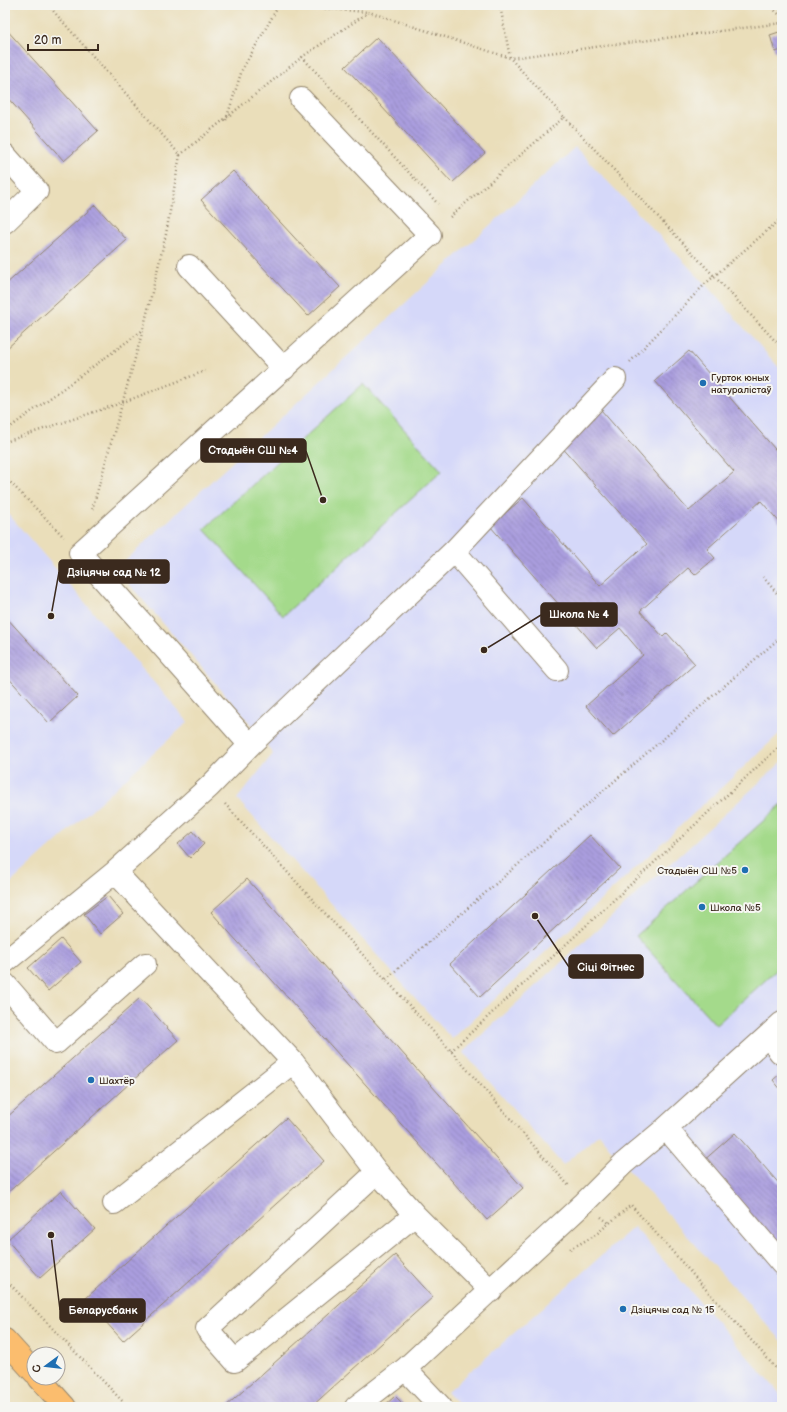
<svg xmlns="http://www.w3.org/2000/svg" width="787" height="1412" viewBox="0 0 787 1412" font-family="'Balsamiq Sans',sans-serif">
<defs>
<pattern id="building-back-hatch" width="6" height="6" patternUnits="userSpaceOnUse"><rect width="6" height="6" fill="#aa9edf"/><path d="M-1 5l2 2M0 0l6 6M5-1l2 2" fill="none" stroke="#8c81b4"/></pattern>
</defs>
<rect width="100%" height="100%" fill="#f6f6f2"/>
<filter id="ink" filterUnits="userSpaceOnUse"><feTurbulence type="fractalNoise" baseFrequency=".025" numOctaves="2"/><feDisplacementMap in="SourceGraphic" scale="8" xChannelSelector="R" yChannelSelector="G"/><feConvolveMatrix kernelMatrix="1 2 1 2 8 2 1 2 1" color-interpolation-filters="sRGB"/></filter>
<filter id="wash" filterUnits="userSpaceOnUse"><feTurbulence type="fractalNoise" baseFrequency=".012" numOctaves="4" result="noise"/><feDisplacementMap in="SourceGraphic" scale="16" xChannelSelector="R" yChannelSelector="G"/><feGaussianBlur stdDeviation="0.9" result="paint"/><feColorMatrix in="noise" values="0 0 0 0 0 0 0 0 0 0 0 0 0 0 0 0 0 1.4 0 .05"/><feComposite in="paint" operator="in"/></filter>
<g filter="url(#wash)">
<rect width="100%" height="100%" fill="#eadeba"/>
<path fill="#d5d8f9" d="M575,147L705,284L782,371V731L452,1039L237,799L273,754L261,736L116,569Z
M5,510L188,722L5,888Z
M782,762V1341L623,1164L599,1134L563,1165L463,1052Z
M634,1227L782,1396V1407H461L447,1392Z"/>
<path fill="#a4da8b" stroke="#708254" d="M363,384L442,471L283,616L204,529Z
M782,804V965L716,1025L636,936Z"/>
<g id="blocks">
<path fill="url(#building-back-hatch)" d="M5,28L98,131L64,161L5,95Z
M782,31V50L775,52L770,35Z
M377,37L485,153L452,183L345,67Z
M233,171L340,287L308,316L201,200Z
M95,205L127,240L5,350V285Z
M689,351L782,457V525L761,501L707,549L715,558L695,575L688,568L640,611L663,637L667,633L695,664L613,736L586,706L643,655L620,628L597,648L490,526L523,498L600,586L647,544L560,445L601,410L689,511L734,472L655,381Z
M5,616L78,696L49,723L5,674Z
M193,831L204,844L190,858L178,844Z
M590,835L620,868L480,997L450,964Z
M247,879L523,1188L487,1220L211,912Z
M108,896L123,914L100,934L84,914Z
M61,939L81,962L48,991L28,968Z
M140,998L178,1040L5,1195V1119Z
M782,1072V1091L773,1080Z
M286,1118L324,1161L123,1341L85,1299Z
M735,1133L782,1187V1253L702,1162Z
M61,1191L95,1229L40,1278L7,1240Z
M395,1255L433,1297L311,1407H225Z
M395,1396L406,1407H383Z"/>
</g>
</g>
<g filter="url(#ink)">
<use href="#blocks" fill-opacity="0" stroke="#92846c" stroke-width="1"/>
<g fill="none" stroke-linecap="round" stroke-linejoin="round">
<defs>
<path id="minor" d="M5,155L37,191L5,222
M189,266L284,369
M454,551L557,670
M250,745L80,553L430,235L301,99
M115,872L293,1062L377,1172L415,1215L491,1291
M5,962L115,872L209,787L250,745L454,551L615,379
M5,984L56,1043L145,964
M768,1036L780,1052
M666,1128L782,1264
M377,1172L207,1329L235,1361L415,1215
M114,1203L293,1062
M405,1369L441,1407
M356,1407L405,1369L584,1203L623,1164L666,1128L782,1023"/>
<path id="major" d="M5,1340L34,1372
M39,1378L65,1407"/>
</defs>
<use href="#minor" stroke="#92846c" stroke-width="24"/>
<use href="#major" stroke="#92846c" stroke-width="24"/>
<path stroke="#92846c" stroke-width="2.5" stroke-dasharray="1 3" stroke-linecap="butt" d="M48,5L180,155L166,234L143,330L92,510
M277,5L368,12
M500,5L510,58L564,117
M769,5L782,17
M778,5L782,13
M302,57L438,204
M226,120L242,70L279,5
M180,155L302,57L369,12L510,58L782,23
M450,217L564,117L782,348
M630,362L705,284L782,218
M5,431L143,330
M5,442L121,403L205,371
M5,477L64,537
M763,577L782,599
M225,804L451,1051L569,1186
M386,979L782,636
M451,1051L782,744
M601,1217L609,1223
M570,1249L594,1236L631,1205L782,1375
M5,1279L128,1407"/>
<use href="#minor" stroke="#fff" stroke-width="22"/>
<use href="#major" stroke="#fbbd6e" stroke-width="22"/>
</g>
</g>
<g fill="#1f6fb2" stroke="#f6f6f2" stroke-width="1.5">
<circle cx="703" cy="383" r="4"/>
<circle cx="745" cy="870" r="4"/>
<circle cx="702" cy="907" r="4"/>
<circle cx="91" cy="1080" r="4"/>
<circle cx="623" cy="1309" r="4"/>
</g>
<g text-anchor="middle" stroke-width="4" stroke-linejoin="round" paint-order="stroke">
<g font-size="10" fill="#3b2a1e" stroke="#f6f6f2" text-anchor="start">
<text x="711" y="381">Гурток юных<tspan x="711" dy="12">натуралістаў</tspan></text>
<text x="737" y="874" text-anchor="end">Стадыён СШ №5</text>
<text x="710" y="911">Школа №5</text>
<text x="99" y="1084">Шахтёр</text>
<text x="631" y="1313">Дзіцячы сад № 15</text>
</g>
</g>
<path fill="none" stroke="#3b2a1e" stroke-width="1.5" d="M323 500L306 451M51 616L59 572M484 650L541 615M535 916L569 967M51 1235L60 1310"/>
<g fill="#3b2a1e" stroke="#f6f6f2" stroke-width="1.5">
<circle cx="323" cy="500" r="4"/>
<circle cx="51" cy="616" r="4"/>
<circle cx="484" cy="650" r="4"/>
<circle cx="535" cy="916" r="4"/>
<circle cx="51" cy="1235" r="4"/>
</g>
<g fill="#3b2a1e" stroke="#3b2a1e" stroke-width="1.5">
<rect x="201" y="439" width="105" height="23" rx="4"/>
<rect x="59" y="560" width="110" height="23" rx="4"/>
<rect x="541" y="603" width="76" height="23" rx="4"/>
<rect x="569" y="955" width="74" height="23" rx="4"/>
<rect x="60" y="1299" width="85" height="23" rx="4"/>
</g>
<g font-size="11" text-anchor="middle" font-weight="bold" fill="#fff">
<text x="253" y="454">Стадыён СШ №4</text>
<text x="114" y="576">Дзіцячы сад № 12</text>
<text x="579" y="618">Школа № 4</text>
<text x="606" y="971">Сіці Фітнес</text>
<text x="103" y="1314">Беларусбанк</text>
</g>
<rect width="787" height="1412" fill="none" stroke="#f6f6f2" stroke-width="20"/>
<g transform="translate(46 1366) rotate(255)"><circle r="19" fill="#f6f6f2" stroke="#aba49d"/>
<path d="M0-3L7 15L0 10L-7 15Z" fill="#1f6fb2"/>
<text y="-6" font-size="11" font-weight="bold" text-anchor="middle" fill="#3b2a1e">С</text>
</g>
<path d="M28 44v6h70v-6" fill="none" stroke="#3b2a1e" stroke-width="2"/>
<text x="34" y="44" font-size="12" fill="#3b2a1e" stroke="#f6f6f2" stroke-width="3" paint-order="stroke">20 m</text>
</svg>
